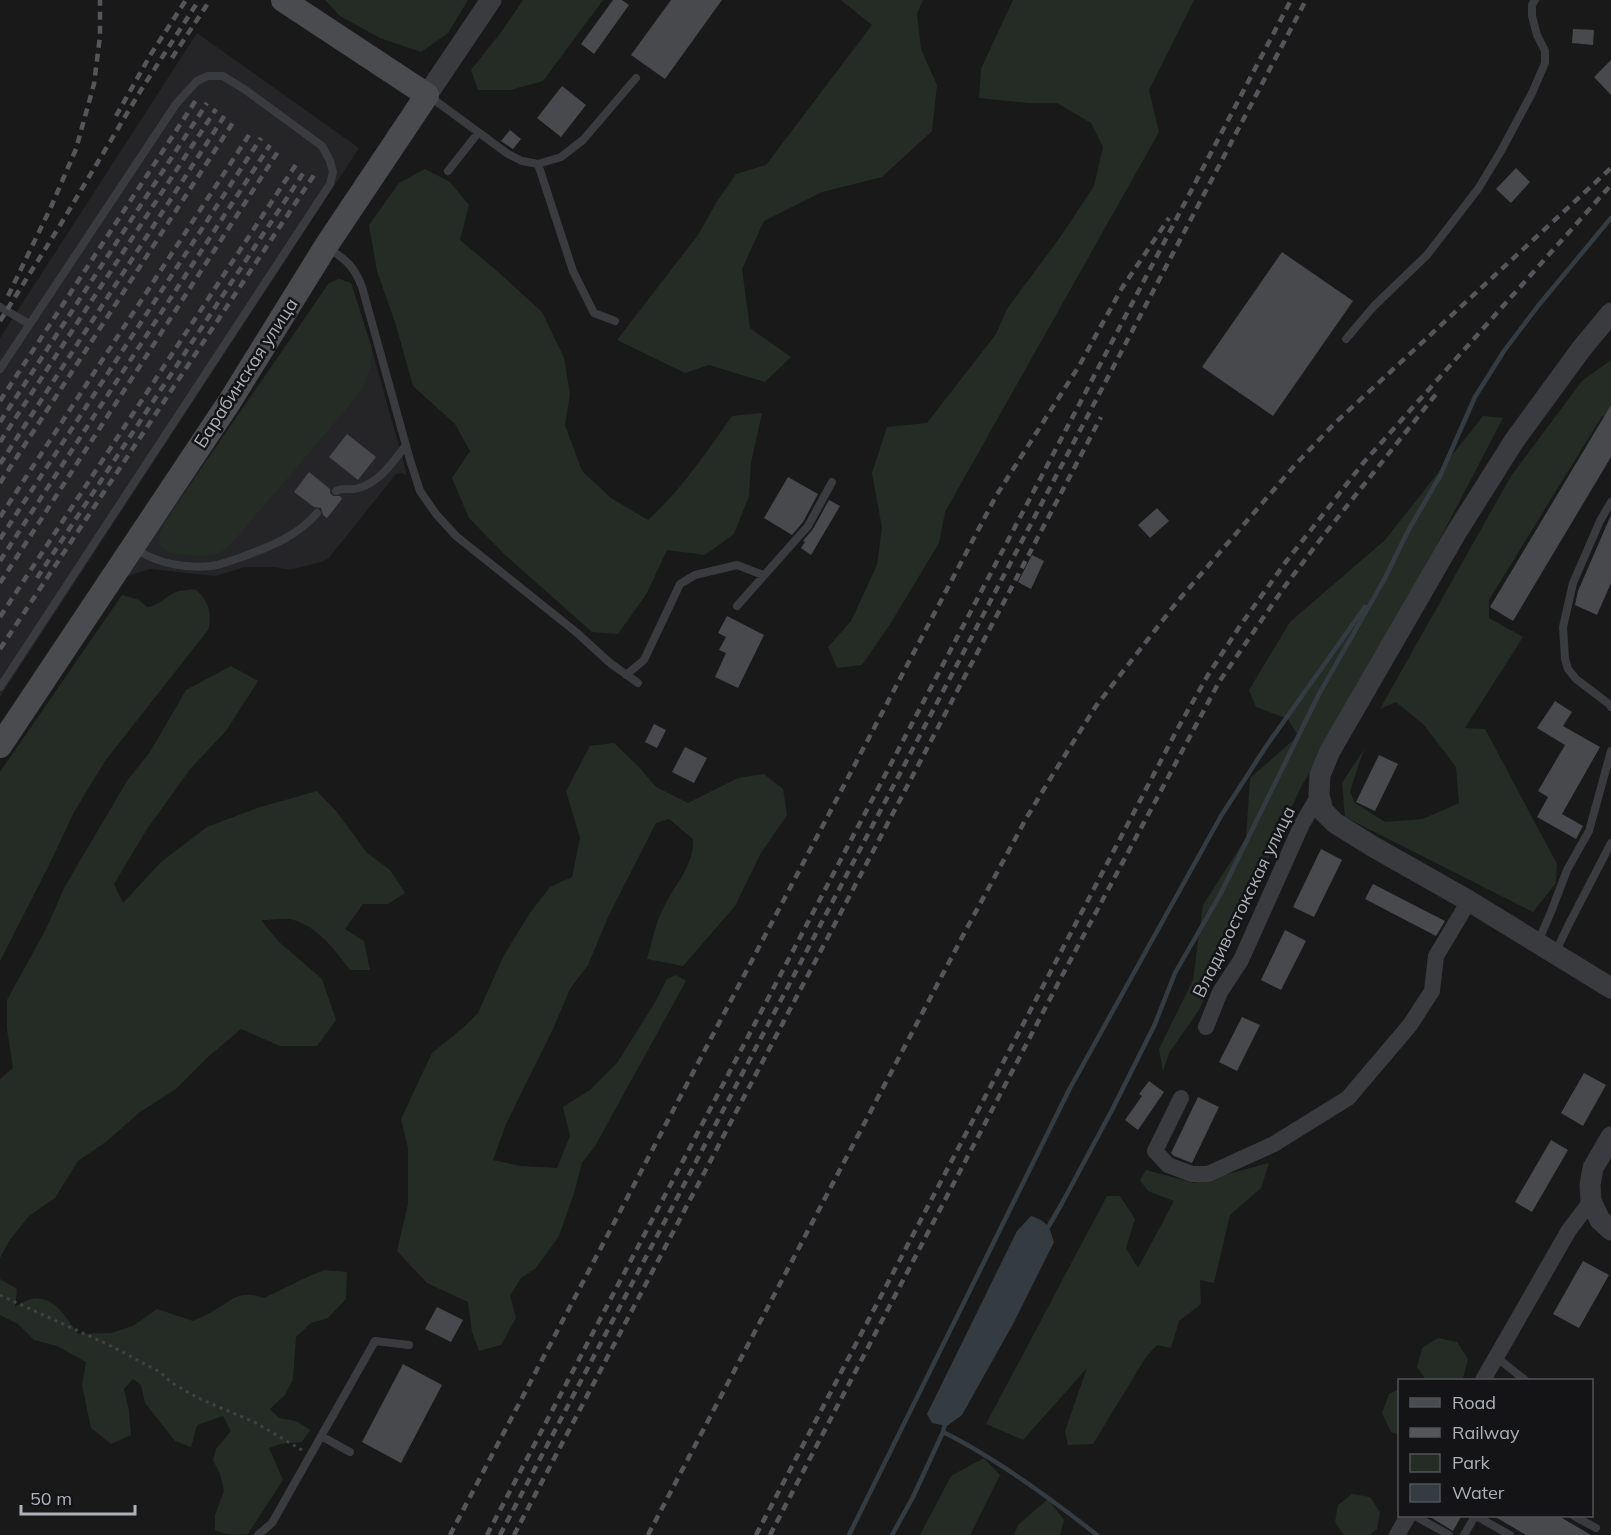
<svg xmlns="http://www.w3.org/2000/svg" width="1611" height="1535" viewBox="0 0 1611 1535" font-family="Mulish,sans-serif">
<rect width="100%" height="100%" fill="#19191a"/>
<path fill="#252527" d="M197,33L359,148L0,697V338Z
M339,279L351,283L372,350L407,475L400,473L396,474L328,559L321,562L290,570L275,567H245L216,576L150,569L134,574L125,578L329,283Z"/>
<path fill="#252c26" d="M325,0H468L448,33L421,52L380,38L340,16Z
M523,0H603L543,81L510,90H478L471,70L502,31Z
M841,0H923L917,14L921,49L937,85L932,131L882,177L822,192L764,221L742,269L750,328L791,357L765,382L709,365L685,373L617,340L698,235L716,203L736,174L766,165L872,25Z
M1013,0H1194L1149,90L1159,132L945,512L939,543L892,621L862,665L837,668L828,647L851,621L877,565L882,528L872,473L887,427L927,423L996,334L1007,309L1061,236L1094,186L1103,147L1091,123L1057,103H1029L979,98L981,69Z
M425,169L450,182L469,205L460,240L497,271L542,312L564,358L570,394L565,425L582,471L611,498L648,520C681,490 706,453 732,416L762,413L751,463L749,496L734,534L705,555L667,550L647,593L618,634L592,632L504,554L469,518L452,478L470,451L455,424L413,386L395,322L377,271L369,225L399,183Z
M339,279L351,283L372,349L371,366L363,386L349,406L238,536C233,541 227,548 221,552C213,556 202,556 193,555C167,555 150,551 165,522L329,283Z
M1611,360V414L1602,416L1489,600V618L1523,637L1465,728L1485,729L1557,864L1556,883L1533,912L1345,817L1342,783L1364,749L1350,791L1355,803L1385,822L1423,819L1459,803L1456,767L1424,725L1396,702L1380,709L1511,476L1582,381Z
M1483,416L1503,418L1383,648L1301,787L1199,1010L1169,1053L1163,1071L1159,1049L1193,980L1203,905L1246,838L1250,778L1298,736L1288,719L1256,707L1249,690L1290,622L1385,540Z
M195,589C208,599 213,615 208,630L105,761L74,812L50,863L0,961V772L122,595L139,600L147,607C160,606 167,594 179,591C184,590 190,590 195,589Z
M231,666L258,681L226,731L191,768L147,829L114,884L123,903L161,862L207,827L257,808L317,791L337,812L367,853L390,870L405,893L388,904H363L345,929L364,941L370,970H350C335,950 319,928 294,920C285,917 271,920 261,920L278,941L322,979L336,1020L317,1046H280L241,1029L208,1057L176,1089L140,1112L107,1141L78,1161L55,1198L29,1216L9,1241L0,1258V1079L13,1068L7,1029V1000L47,927L64,888L127,781L150,752L186,690Z
M614,743L637,765L656,787L688,803L738,778L764,774L783,789L787,815L761,853L735,906L683,966L647,959C652,943 655,924 663,909C673,887 695,865 693,839L669,819L656,823L609,915L588,965L570,989L553,1029L506,1124L493,1160L521,1166L557,1168L570,1136L563,1107L590,1090L617,1063L654,1004L667,979L676,975L686,981L595,1146L582,1163L574,1193L559,1236L536,1268L521,1278L510,1296L516,1318L501,1345L479,1351L472,1332L468,1302L427,1283L397,1251L408,1204V1148L401,1119L432,1053L464,1027L478,1013L504,955L530,913L550,887L572,877L580,838L566,791L590,746Z
M1269,1163L1261,1188L1230,1215L1214,1283L1200,1280L1201,1304L1179,1321L1171,1348L1157,1345L1146,1357L1093,1444L1068,1445L1065,1431L1087,1368L1023,1440L986,1424L1107,1196H1120L1135,1219L1126,1248L1138,1268L1174,1201L1148,1191L1140,1180L1146,1170L1194,1183Z
M324,1270L347,1272L346,1299L328,1318L311,1323L296,1337L293,1379L285,1395L270,1409L279,1418L296,1421L310,1430L302,1442L280,1444L269,1448L283,1480L248,1534C237,1535 224,1535 215,1530V1515L224,1491L220,1474L213,1460L216,1449L231,1431L223,1416L197,1425L191,1447L175,1441L145,1403L141,1385L133,1379L124,1389L129,1411L131,1435L111,1444L91,1428L82,1385L86,1362L57,1346L34,1340L18,1324L0,1315V1279L17,1289L15,1307C20,1304 26,1300 32,1299C55,1295 66,1318 78,1334L111,1333L133,1326L157,1309L193,1321C200,1318 208,1314 215,1310C236,1298 238,1290 264,1298C284,1289 303,1278 324,1270Z
M1438,1338L1457,1342L1468,1359L1463,1378L1459,1380H1426L1417,1367L1422,1348Z
M1399,1389V1435L1391,1432L1382,1413L1389,1394Z
M984,1458L1000,1475L970,1535H920L951,1476Z
M1352,1494L1370,1497L1380,1512L1377,1529L1369,1535H1344L1335,1522L1338,1505Z
M1048,1499L1064,1520L1060,1535H1014L1018,1525Z"/>
<path fill="#343c42" d="M1031,1216C1048,1222 1049,1226 1054,1242L1013,1324L962,1415L947,1426L932,1423L927,1414L1017,1231Z"/>
<g fill="none" stroke-linecap="round" stroke-linejoin="round">
<path stroke="#343c42" stroke-width="4.5" d="M1047,1229L1061,1205L1112,1110L1155,1024L1175,973L1221,893L1319,694L1384,580L1408,531L1440,476L1475,397L1504,351L1538,306L1611,218
M943,1432C996,1458 1050,1498 1097,1535
M849,1535L1069,1090L1151,942L1221,816L1267,745L1365,607
M892,1535L913,1497L943,1432L946,1420"/>
</g>
<path fill="#48494c" d="M613,0H622L629,5L594,54L581,44Z
M671,0H722L665,79L631,55Z
M1573,29L1594,30L1593,45L1572,43Z
M1611,60V95L1594,77Z
M562,86L586,105L561,137L537,118Z
M510,130L521,139L513,149L501,141Z
M1516,168L1530,182L1511,203L1496,189Z
M1282,252L1353,301L1273,416L1202,367Z
M1611,405V457L1513,621L1490,607Z
M347,434L376,457L358,480L329,457Z
M309,472L330,489V493L333,496H340L342,499L327,518L323,515L321,508L314,507L294,492Z
M788,477L818,494L803,522L792,535L764,518Z
M829,500L840,506L811,555L801,548L805,542L803,541L813,529Z
M1157,508L1169,521L1150,538L1138,525Z
M1611,515V583L1597,615L1575,605L1578,591Z
M1032,555L1044,561L1031,589L1018,582Z
M727,616L764,635L738,688L715,677L726,653L719,650L726,637L718,633Z
M1555,701L1572,712L1563,726L1600,747L1562,814L1583,826L1576,839L1537,817L1548,797L1538,791L1565,745L1537,728Z
M654,724L666,730L657,748L645,742Z
M685,747L707,758L694,783L672,772Z
M1379,755L1398,764L1375,811L1356,802Z
M1321,849L1342,860L1314,917L1293,907Z
M1373,884L1445,921L1436,936L1365,899Z
M1285,930L1306,941L1281,990L1261,980Z
M1242,1017L1260,1025L1237,1071L1219,1062Z
M1584,1073L1606,1085L1583,1126L1561,1113Z
M1149,1081L1164,1092L1138,1130L1125,1120L1142,1096L1139,1094Z
M1198,1097L1219,1107L1192,1163L1174,1156L1171,1153Z
M1551,1140L1568,1150L1532,1212L1515,1202Z
M1583,1261L1609,1275L1579,1328L1553,1314Z
M437,1307L463,1320L451,1342L425,1329Z
M403,1364L442,1385L401,1463L362,1442Z
M1427,1515H1462L1453,1531Z
M1492,1515H1557L1591,1535H1526Z"/>
<g fill="none" stroke-linecap="round" stroke-linejoin="round">
<path stroke="#404246" stroke-width="3" stroke-dasharray="3 4.5" stroke-linecap="butt" d="M0,1295L111,1346L160,1372L172,1383L198,1398L256,1423L302,1450"/>
<path stroke="#3a3b3f" stroke-width="8" d="M429,96L508,154L522,161L538,164L561,157L583,140L636,78
M538,164L573,271L594,313L615,321
M448,171L478,133
M329,248C347,261 354,266 362,287L410,460L420,491L436,514L456,536L576,632L610,663L638,683
M0,307L26,322
M1346,339L1374,306L1427,255L1478,189L1501,151L1532,93L1545,63V51L1537,35L1532,16V5L1535,0
M0,369L176,104L197,81L208,76H223L244,89L322,146L330,161L333,172L330,184L0,687
M336,491C344,487 351,491 359,488C380,482 393,462 406,445
M1611,502L1600,521L1573,583L1563,627L1565,659L1568,669L1576,679L1609,704L1611,707
M135,549C157,563 185,569 211,566C221,565 232,560 242,557C269,547 298,536 317,513
M737,606L808,526L832,482
M626,675L644,660L680,584L695,575L737,565L763,575
M1538,942L1551,912L1567,870L1589,831L1611,751
M1555,953L1570,922L1611,843
M1496,1357L1525,1380
M321,1436L350,1452
M1415,1516L1449,1535
M1476,1516L1510,1535
M1574,1516L1596,1528
M258,1535L272,1523L375,1341L409,1345
M1464,1535L1475,1516"/>
<path stroke="#3a3b3f" stroke-width="16" d="M1206,1027L1220,992L1241,960L1302,824L1319,795
M1181,1098L1155,1151L1168,1165L1192,1174H1208L1274,1144L1348,1098L1410,1025L1432,991L1436,956L1469,901
M1483,1380L1569,1230L1591,1201
M1397,1535L1408,1516"/>
<path stroke="#3a3b3f" stroke-width="21" d="M427,95L491,0
M1611,313L1582,348L1514,441L1456,533L1330,751L1320,775L1319,795L1323,811L1335,823L1372,846L1469,901L1611,988
M1611,1137L1593,1168L1590,1185L1591,1201L1600,1220L1611,1230"/>
<path stroke="#494b4f" stroke-width="24" d="M0,746L230,401L326,246L427,95L283,0"/>
<path stroke="#54565a" stroke-width="4.5" stroke-dasharray="8 6" stroke-linecap="butt" d="M172,58L210,0
M116,116L151,54L186,0
M8,296L51,207L76,149L94,84L100,36V0
M0,321L59,227L141,90L199,0
M0,401L198,97
M0,422L207,103
M0,442L216,109
M0,464L225,115
M0,483L234,121
M0,517L251,132
M0,539L261,138
M0,561L270,145
M37,578L306,169
M0,583L279,150
M0,617L297,163
M0,649L314,175
M450,1535L996,496L1079,366L1122,288L1169,218
M487,1535L1291,0
M500,1535L1306,0
M514,1535L1101,417
M648,1535L967,928L1027,817L1055,771L1096,706L1177,602L1296,464L1335,423L1611,168
M756,1535L1178,728L1208,675L1240,626L1285,563L1364,462L1611,185
M770,1535L1063,974L1219,682L1285,586L1323,536L1437,393"/>
</g>
<g text-anchor="middle" stroke-width="5" stroke-linejoin="round" paint-order="stroke">
<g font-size="18" fill="#adb1b8" stroke="#141416">
<text transform="translate(246 373) rotate(-57)" y="6">Барабинская улица</text>
<text transform="translate(1244 902) rotate(-64)" y="6">Владивостокская улица</text>
</g>
</g>
<rect x="1398" y="1379" width="195" height="138" fill="#141416" stroke="#515357" stroke-width="1.5"/>
<rect x="1410" y="1398" width="30" height="9" fill="#494b4f" stroke="#515357" stroke-width="1.5"/>
<text x="1452" y="1409" font-size="18" fill="#adb1b8">Road</text>
<rect x="1410" y="1428" width="30" height="9" fill="#54565a" stroke="#515357" stroke-width="1.5"/>
<text x="1452" y="1439" font-size="18" fill="#adb1b8">Railway</text>
<rect x="1410" y="1454" width="30" height="18" fill="#252c26" stroke="#515357" stroke-width="1.5"/>
<text x="1452" y="1469" font-size="18" fill="#adb1b8">Park</text>
<rect x="1410" y="1484" width="30" height="18" fill="#343c42" stroke="#515357" stroke-width="1.5"/>
<text x="1452" y="1499" font-size="18" fill="#adb1b8">Water</text>
<path d="M21 1505v9h114v-9" fill="none" stroke="#adb1b8" stroke-width="3"/>
<text x="30" y="1505" font-size="18" fill="#adb1b8" stroke="#141416" stroke-width="4.5" paint-order="stroke">50 m</text>
</svg>
